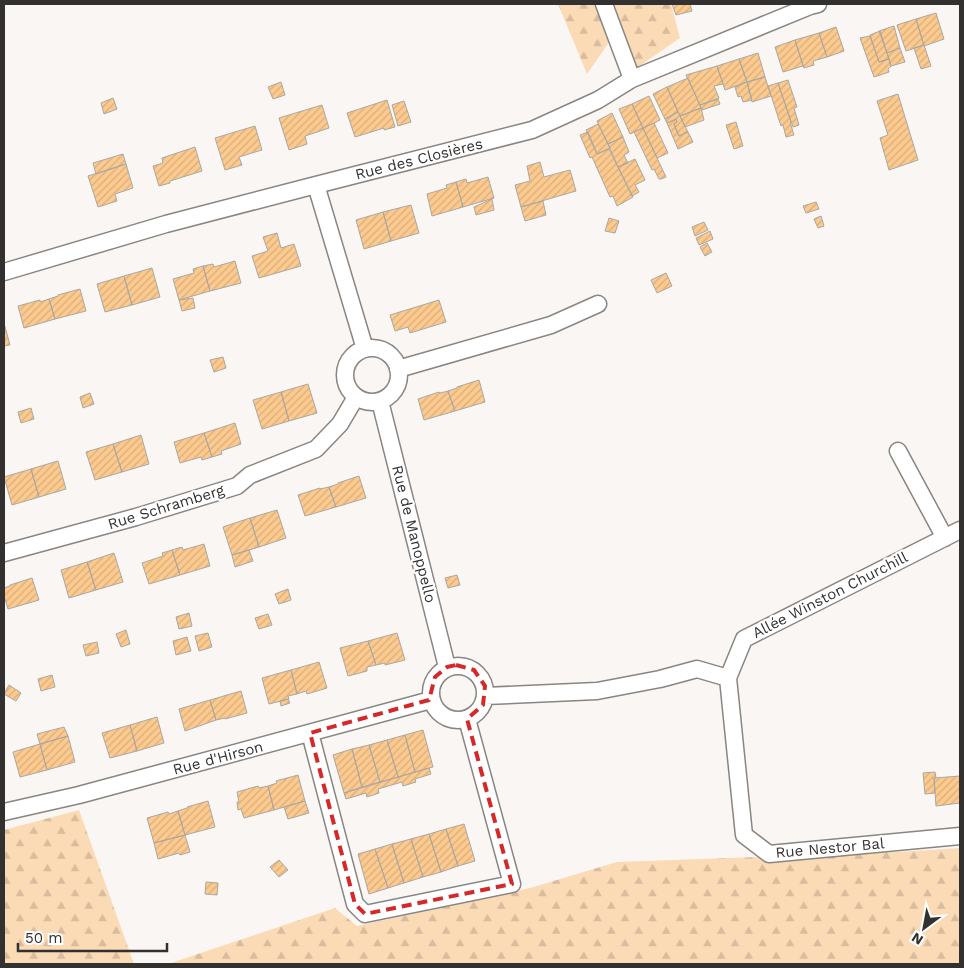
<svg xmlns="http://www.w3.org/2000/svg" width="964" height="968" viewBox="0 0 964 968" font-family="'Work Sans',sans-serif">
<defs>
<pattern id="forest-firs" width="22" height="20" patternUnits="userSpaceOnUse" patternTransform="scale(1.25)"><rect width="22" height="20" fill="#fbdbb6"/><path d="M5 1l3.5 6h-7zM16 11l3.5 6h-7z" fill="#d8bc9d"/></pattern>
<pattern id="building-hatch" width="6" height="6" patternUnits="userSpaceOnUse" patternTransform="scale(1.25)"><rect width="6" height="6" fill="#fcca8e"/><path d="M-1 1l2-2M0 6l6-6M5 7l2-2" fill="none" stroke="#d8ae7b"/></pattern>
</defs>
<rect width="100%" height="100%" fill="#faf6f3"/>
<path fill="url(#forest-firs)" d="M558,4H596L610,41L587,74Z
M611,4H671L680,38L635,69Z
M79,810L134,964H4V830Z
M960,848V964H168L335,908L357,926L530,888L617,862L899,852Z"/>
<path fill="url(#building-hatch)" stroke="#aaa7a4" d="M672,4H690L692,11L676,15Z
M936,13L944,39L924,46L916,19Z
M916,19L924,45L906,51L897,25Z
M894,26L900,48L887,53L879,31Z
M836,27L844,51L827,57L819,33Z
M880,31L889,59L879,62L870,35Z
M819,33L827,57L813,61L814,65L804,68L795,40Z
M870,36L879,62L889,59L891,66L888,69L889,72L874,77L860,38Z
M795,40L803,66L783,72L775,47Z
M924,45L931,66L921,69L914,48Z
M900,48L905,62L891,66L887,53Z
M758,53L765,77L747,82L739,59Z
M739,59L747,82L725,90L717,66Z
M717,66L723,84L714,86L719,98L700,105L686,75Z
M765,77L771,96L752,102L747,82Z
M688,78L701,108L680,116L667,87Z
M788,80L797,107L794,108L799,125L793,127L778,83Z
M281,82L285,95L273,99L268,87Z
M747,82L752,100L743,102L741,96L738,97L735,87Z
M778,83L791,122H790L794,135L786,137L783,125L781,126L768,86Z
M667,87L678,112L665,119L653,94Z
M898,94L918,160L889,170L880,138L888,135L877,101Z
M649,96L660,120L643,128L632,104Z
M113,98L117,109L104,114L101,103Z
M718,99L720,104L702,110L700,105Z
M387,100L395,127L384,130V128L355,137L347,113Z
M404,101L411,122L398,126L392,105Z
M632,104L643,128L630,134L619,109Z
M322,105L329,128L305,136L307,144L289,150L279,118Z
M701,108L704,120L685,127L680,116Z
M678,112L688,132L679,136L674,124L677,122L676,119L667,123L665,119Z
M612,113L623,137L608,144L597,121Z
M676,119L677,122L674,124L679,136L688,132L693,142L678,149L667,123Z
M736,122L743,146L734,149L726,125Z
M654,123L668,153L657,158L643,128Z
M598,124L610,148L597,154L586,130Z
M255,126L262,150L239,157L242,165L225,170L215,138Z
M643,128L666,177L661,179H659L654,169L652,170L634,132Z
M588,132L597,154L609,149L633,197L617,206L613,196L610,197L592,157L590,158L580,135Z
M623,137L629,152L624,155L628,163L618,167L608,144Z
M195,147L202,171L170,181V183L159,186L153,166L163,163L162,158Z
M123,154L126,164L96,174L93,163Z
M635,159L645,180L635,185L639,192L632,196L618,167Z
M540,162L544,177L570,170L576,191L521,207L515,185L530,181L527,166Z
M126,164L133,188L115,194L117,201L98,207L88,176Z
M488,177L494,198L463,207L456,182L466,179L467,183Z
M456,182L463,207L432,216L427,194L447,188L446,185Z
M492,199L494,210L476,215L474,207Z
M543,201L546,215L525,221L521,207Z
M816,202L819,209L806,213L803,206Z
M411,205L419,233L391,241L383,212Z
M383,212L391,241L364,249L356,220Z
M821,216L824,226L818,228L814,219Z
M609,218L619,221L615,233L605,231Z
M704,222L708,230L695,236L692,227Z
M710,231L713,239L699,245L696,238Z
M277,233L281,248L294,244L301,266L259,278L252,256L268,251L263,237Z
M707,243L712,252L705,256L700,247Z
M235,261L241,283L210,291L203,266L213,264L214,267Z
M203,266L210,291L179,300L173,279L194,273L193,269Z
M152,268L160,297L132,305L124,276Z
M666,273L672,286L657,293L651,280Z
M124,276L132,305L105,312L97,284Z
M80,289L86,311L55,319L49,299L58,296V295Z
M193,298L195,308L182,311L179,300Z
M49,299L55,319L24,328L18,306L40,300V302Z
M439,300L446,322L410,333L408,327L395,331L390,315Z
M4,323L10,345L4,346Z
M223,357L226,368L214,372L210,360Z
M479,380L485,402L455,411L448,391L457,388V387Z
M308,384L317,413L289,421L281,392Z
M448,391L455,411L424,420L418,399L439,392L440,393Z
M281,392L289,421L262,429L253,400Z
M90,393L94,404L83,408L80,397Z
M31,408L34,419L21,423L18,412Z
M235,423L241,444L221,451L222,454L212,457L204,433Z
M204,433L212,457L202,460L201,457L180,463L174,442Z
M141,435L149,464L122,472L113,444Z
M113,444L122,472L95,480L86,452Z
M58,461L66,489L39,497L31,469Z
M31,469L39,497L12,505L4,477Z
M359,476L366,498L336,507L329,487L338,484V483Z
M329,487L336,507L305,516L298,495L320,488V489Z
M277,510L286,538L259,547L250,518Z
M250,518L259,547L232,555L223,527Z
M204,544L210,566L180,575L172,550L182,547L183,550Z
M172,550L180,575L149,584L142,563L163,556L162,553Z
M249,550L253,561L235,567L232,555Z
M114,553L123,582L96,590L87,562Z
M87,562L96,590L69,598L61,570Z
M457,575L460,585L448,588L445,578Z
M32,578L39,600L8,609L4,596V588L10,586V585Z
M288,589L291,600L279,604L275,594Z
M189,613L192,626L179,629L176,617Z
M268,614L272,625L259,629L255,618Z
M126,630L130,644L121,647L116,634Z
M208,633L212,647L199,651L195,636Z
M397,633L405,660L385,665V663L376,665L368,641Z
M187,637L191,651L176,655L173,641Z
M368,641L376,665L367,667V671L348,676L340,648Z
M97,642L99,653L86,656L83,645Z
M319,662L327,688L307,694L306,691L297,694L291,670Z
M291,670L297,694L288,696L289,699L269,704L262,678Z
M52,675L55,687L41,691L38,679Z
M9,685L21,693L16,701L4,694Z
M241,691L247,713L225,719V718L216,720L210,700Z
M288,699L290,703L281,706L280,701Z
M210,700L216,720L185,731L179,709Z
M157,717L164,743L137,751L130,725Z
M130,725L137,751L110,758L102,733Z
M64,727L68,736L40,744L37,734Z
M423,730L433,767L415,772L405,735Z
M405,735L415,772L398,777L387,740Z
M68,736L75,762L47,770L40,744Z
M387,740L398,777L380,782L369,745Z
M40,744L47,770L20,777L13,752Z
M369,745L380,782L362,787L352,749Z
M352,749L362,787L344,793L333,755Z
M429,768L431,774L415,779L416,782L403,786L402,782L378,789L379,793L367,797L366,793L346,799L344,793Z
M935,772L936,777L934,778L935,793L925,794L923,773Z
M298,775L305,801L274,810L268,786L277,783L276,781Z
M960,776V803L936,806L934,778Z
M258,786L259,788L268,786L274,810L244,818L241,809L238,810L237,802H239L237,792Z
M208,801L215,827L185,835L178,811L187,808V807Z
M305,801L309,813L288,819L284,807Z
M178,811L185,835L154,843L147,818L168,812L169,814Z
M464,824L475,861L458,866L446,829Z
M446,829L458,866L441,872L429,834Z
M429,834L441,872L423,877L411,839Z
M185,835L190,852L180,855L179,853L158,859L154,843Z
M411,839L423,877L404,883L392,844Z
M392,844L404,883L388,888L375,849Z
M375,849L388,888L369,894L358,854Z
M279,860L288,870L279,877L270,867Z
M206,882L218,883L217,895L205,894Z"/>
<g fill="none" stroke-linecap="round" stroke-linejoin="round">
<defs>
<path id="street" d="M604,4L632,79
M316,185L365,349
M4,272L166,224L316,185L532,130L598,100L632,79L810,6L818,4
M345 375a27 27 0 1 1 54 0a27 27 0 1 1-54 0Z
M398,369L551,325L598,304
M380,401L447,667
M898,451L945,538
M4,553L136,517L237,486L250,475L316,449L340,424L356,397
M431 693a27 27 0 1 1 54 0a27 27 0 1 1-54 0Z
M728,678L744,835L769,854L960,836
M485,696L597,691L660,679L697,669L728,678L744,639L960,530
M310,733L355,904L365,914L512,884L467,719
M4,812L79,795L431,700"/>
</defs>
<use href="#street" stroke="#898682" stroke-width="19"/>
<use href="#street" stroke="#fff" stroke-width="16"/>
</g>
<path fill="none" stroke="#d62828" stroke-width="4" stroke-dasharray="10 6" stroke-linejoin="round" d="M456,665L474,670L485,686L483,705L467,719L512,884L365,914L355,904L310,733L429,700L435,677L447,667Z"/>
<g text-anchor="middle" stroke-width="4.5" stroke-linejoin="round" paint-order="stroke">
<g font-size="15" fill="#333130" stroke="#fff">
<text transform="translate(419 159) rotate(-14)" y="5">Rue des Closières</text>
<text transform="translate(166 507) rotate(-17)" y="5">Rue Schramberg</text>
<text transform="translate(414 534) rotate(76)" y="5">Rue de Manoppello</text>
<text transform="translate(830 595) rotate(-27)" y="5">Allée Winston Churchill</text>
<text transform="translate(218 758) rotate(-15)" y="5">Rue d'Hirson</text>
<text transform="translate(830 848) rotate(-5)" y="5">Rue Nestor Bal</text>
</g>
</g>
<rect width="964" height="968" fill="none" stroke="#333130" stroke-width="10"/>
<g transform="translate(924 928) rotate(212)" stroke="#ffffff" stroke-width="4" paint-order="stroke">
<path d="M0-4L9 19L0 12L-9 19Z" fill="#333130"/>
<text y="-8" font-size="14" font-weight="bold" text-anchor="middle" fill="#333130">N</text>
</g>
<path d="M18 943v8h149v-8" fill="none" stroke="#333130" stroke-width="2.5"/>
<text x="25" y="943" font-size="15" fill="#333130" stroke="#ffffff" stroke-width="4" paint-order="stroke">50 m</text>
</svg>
